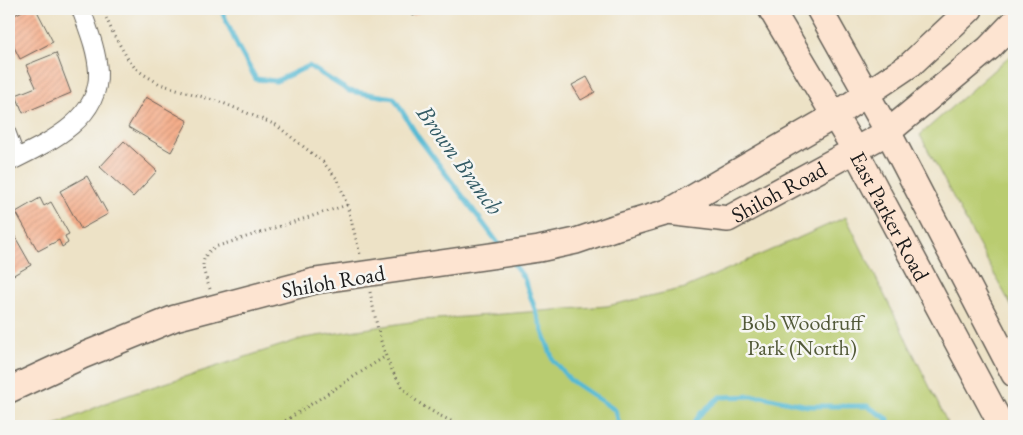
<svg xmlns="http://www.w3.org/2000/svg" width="1023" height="435" viewBox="0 0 1023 435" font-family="'EB Garamond',serif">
<defs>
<pattern id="building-hatch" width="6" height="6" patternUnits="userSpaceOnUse" patternTransform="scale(1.25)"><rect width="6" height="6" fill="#f4ad8a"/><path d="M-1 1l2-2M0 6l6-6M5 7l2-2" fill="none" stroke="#d19476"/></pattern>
</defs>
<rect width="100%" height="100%" fill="#f6f6f2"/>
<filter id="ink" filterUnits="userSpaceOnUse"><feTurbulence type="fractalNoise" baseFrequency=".02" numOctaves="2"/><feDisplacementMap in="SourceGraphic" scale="10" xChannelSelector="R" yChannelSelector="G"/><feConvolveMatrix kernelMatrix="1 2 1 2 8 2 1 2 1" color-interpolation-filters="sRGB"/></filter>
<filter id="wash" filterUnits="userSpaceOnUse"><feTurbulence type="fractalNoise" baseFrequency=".0096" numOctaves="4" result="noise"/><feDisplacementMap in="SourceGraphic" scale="20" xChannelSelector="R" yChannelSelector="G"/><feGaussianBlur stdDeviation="1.12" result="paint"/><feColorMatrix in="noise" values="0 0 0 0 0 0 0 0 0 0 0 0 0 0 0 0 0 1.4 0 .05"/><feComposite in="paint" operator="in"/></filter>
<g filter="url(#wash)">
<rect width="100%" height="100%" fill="#ede2c6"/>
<path fill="#b9cc6f" stroke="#6a7446" d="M1014,52V311L920,135Z
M846,217L949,426H53L113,400L304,338L424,320L607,306L685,288Z"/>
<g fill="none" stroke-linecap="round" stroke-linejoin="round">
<path stroke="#55b9d3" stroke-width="5" d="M221,9L238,47L256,79L276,81L309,66L349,91L394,98L418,137L501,247
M511,260L524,278L553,360L570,380L615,410L620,426
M692,426L701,413L720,397L761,396L808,406H867L888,419V426"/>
</g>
<g id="blocks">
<path fill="url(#building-hatch)" d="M26,9H36L53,42L20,59L9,37V18Z
M408,9H427L413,16Z
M56,53L71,93L23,113L16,95L36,87L26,65Z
M587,77L595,92L581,100L572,85Z
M146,97L188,121L171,152L128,127Z
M124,141L157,171L133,197L100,167Z
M87,176L108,214L81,229L60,191Z
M40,198L44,206L51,202L69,234L65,236L68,243L62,247L59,240L38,251L16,212Z
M9,226L31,265L10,277L9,274Z"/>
</g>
</g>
<g filter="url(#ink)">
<use href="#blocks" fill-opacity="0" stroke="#656158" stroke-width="1"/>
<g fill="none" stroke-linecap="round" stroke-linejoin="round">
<defs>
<path id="lane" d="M9,127L20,156"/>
<path id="street" d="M9,162C45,144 100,121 98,72C97,50 88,29 81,9"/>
<g id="secondary">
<path id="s1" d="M771,9L855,150L1002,426"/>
<path d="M819,9L888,132L1014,374"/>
<path id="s2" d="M668,212L728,219L855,150L888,132L989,48L1014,22"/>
<path d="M614,228L668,212L834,116L911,64L970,9"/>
<path d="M9,390L82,356L175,318L315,281"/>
</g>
</defs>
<use href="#lane" stroke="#656158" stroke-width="11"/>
<use href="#street" stroke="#656158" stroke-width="20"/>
<use href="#secondary" stroke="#656158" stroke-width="28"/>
<path stroke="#656158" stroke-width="3" stroke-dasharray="1 4" stroke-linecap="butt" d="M102,9L114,35L128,59L135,68L143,74L160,84L223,103L276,125L323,162L338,180L347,205L360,254
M210,289C204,272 196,259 215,247L347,205
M370,292C377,325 382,361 404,389C418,406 442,417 462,426
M277,426L386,356"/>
<use href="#lane" stroke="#fff" stroke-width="9"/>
<use href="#street" stroke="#fff" stroke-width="18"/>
<use href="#secondary" stroke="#fde4d1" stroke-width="25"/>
<defs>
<path id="secondary-bridge" d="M315,281L539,249L576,241L614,228"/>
</defs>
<use href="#secondary-bridge" stroke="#656158" stroke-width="28" stroke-linecap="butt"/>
<use href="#secondary-bridge" stroke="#fde4d1" stroke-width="25"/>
</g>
</g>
<g text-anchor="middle" stroke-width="5" stroke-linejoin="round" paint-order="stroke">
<g font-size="22" fill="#1c1c1c" stroke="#f6f6f2">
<text dy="8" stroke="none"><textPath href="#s2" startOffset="118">Shiloh Road</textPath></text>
<text dy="8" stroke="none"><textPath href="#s1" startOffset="239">East Parker Road</textPath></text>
<text transform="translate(333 281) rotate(-10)" y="8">Shiloh Road</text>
</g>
<g font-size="22" fill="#535a39" stroke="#f6f6f2">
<text x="802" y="330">Bob Woodruff<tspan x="802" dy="25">Park (North)</tspan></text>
</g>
<g font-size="24" font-style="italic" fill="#335b65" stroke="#f6f6f2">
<text transform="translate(460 160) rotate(54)" y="8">Brown Branch</text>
</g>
</g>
<rect width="1023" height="435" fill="none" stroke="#f6f6f2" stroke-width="30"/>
</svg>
